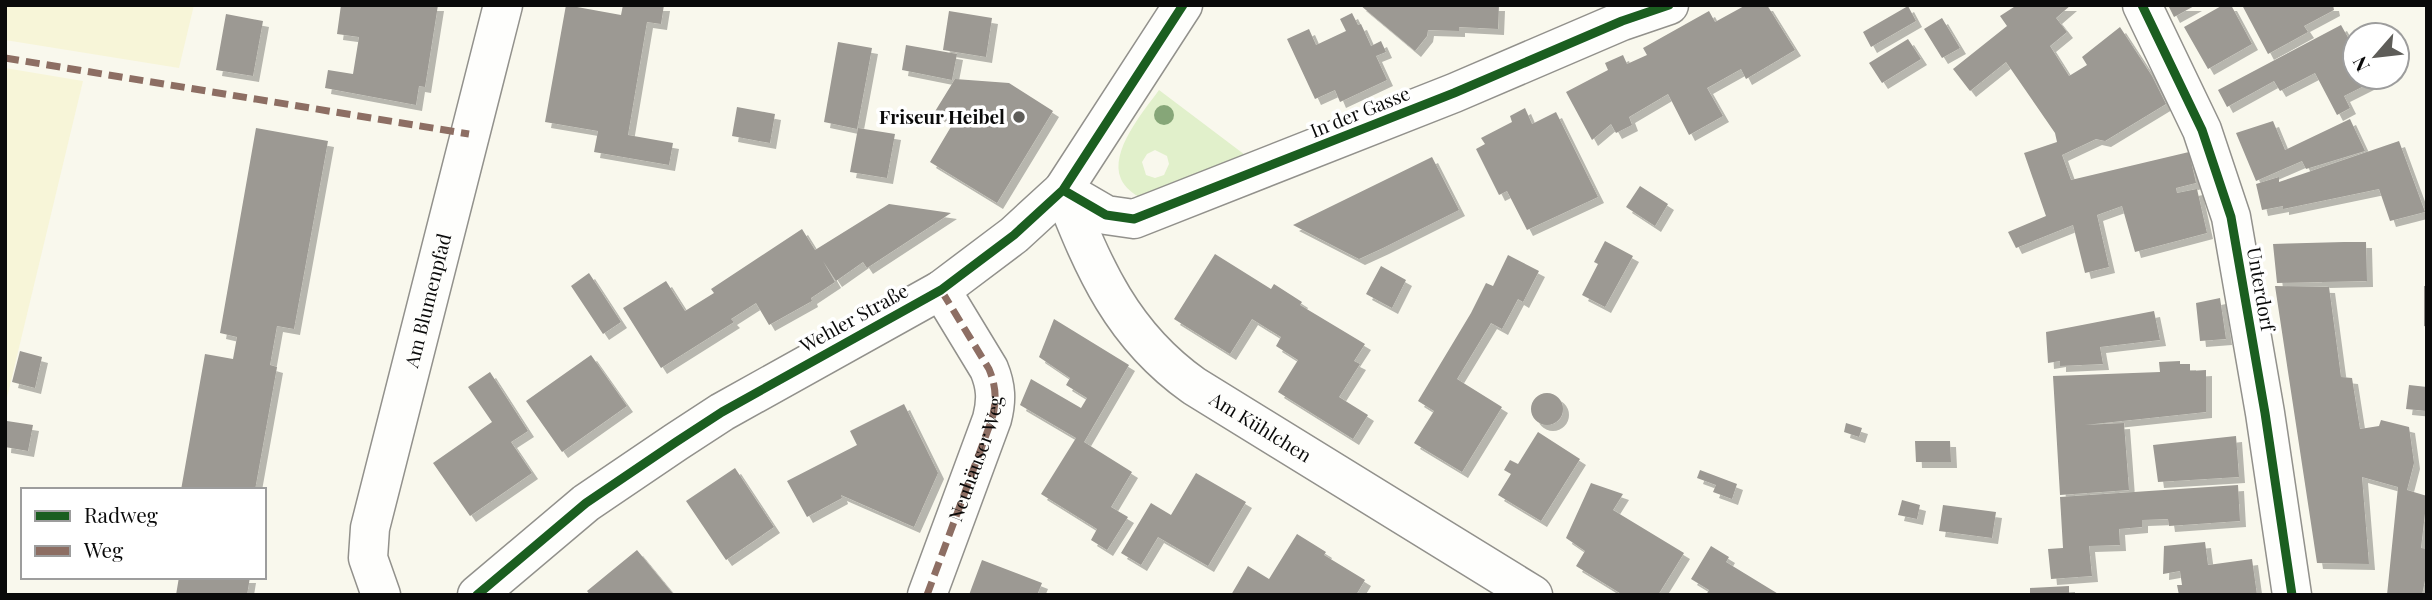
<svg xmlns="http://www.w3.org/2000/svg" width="2432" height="600" viewBox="0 0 2432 600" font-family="'Playfair Display',serif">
<defs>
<filter id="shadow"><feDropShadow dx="6" dy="6" stdDeviation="0" flood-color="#0004"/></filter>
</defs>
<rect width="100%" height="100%" fill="#f9f8ed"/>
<path fill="#f7f5d8" d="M5,5H194L179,68L5,40Z
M5,68L83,81L5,406Z"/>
<path fill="#e1f0cb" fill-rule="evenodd" d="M1159,90L1253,161L1140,198C1133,193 1125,188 1121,179C1109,151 1144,111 1159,90ZM1155,150L1167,156L1169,164L1164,175L1155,178L1146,175L1142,162L1147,154Z"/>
<path fill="#9c9993" filter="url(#shadow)" d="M341,5H438L425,87L419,86L416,105L325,88L328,70L353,74L359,37L337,34Z
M566,5L621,15L623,5H664L661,24L647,22L628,135L673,143L669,165L594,152L598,131L545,122Z
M1360,5H1499L1498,29L1459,27V31L1428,30L1427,36L1415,51Z
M1746,5H1767L1795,50L1746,79L1741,69L1707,88L1723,116L1689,135L1668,94L1629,117L1632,125L1616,133L1611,124L1592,140L1566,92L1608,70L1605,63L1623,55L1627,64L1647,55L1643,48L1709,11L1715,22Z
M2017,5H2071L2056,18L2067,32L2050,46L2069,76L2087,65L2082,57L2120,27L2152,76L2166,104L2105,141L2096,139L2062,155L2071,180L2189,152L2196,183L2176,188L2177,193L2197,189L2207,233L2135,252L2122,206L2097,215L2109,267L2085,273L2073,225L2016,248L2008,232L2046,216L2024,153L2057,142L2055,133L2006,62L1970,91L1953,69L2007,26L2000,16Z
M2168,5H2196L2174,17Z
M2223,5H2231L2252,44L2208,69L2184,27Z
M2242,5H2333L2334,10L2304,26L2308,32L2268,54Z
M1908,6L1916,21L1871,47L1863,32Z
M949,11L992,18L986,57L943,50Z
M1352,13L1358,25L1361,24L1371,46L1381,41L1386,52L1376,56L1387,80L1340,102L1335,90L1315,99L1287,39L1309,29L1316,45L1346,31L1340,19Z
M226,14L263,21L253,76L216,70Z
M1942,18L1960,48L1942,58L1924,29Z
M2341,25L2355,50V77H2369L2372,82L2344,96L2350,108L2337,115L2315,73L2280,91L2274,81L2227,107L2218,90Z
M1908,39L1921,59L1882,83L1869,63Z
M838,42L872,48L857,129L824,122Z
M906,45L957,54L952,80L902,70Z
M955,79L1009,83L1053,111L997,203L930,162L952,125L934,113Z
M737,107L775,114L770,143L732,136Z
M1525,108L1532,124L1556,112L1598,197L1527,230L1507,191L1499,195L1476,149L1485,144L1481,138L1512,122L1510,116Z
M2350,119L2365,151L2306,169L2302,161L2256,181L2236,133L2273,121L2285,150Z
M256,128L328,141L294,329L277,326L270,365L277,367L255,490H181L205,354L233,359L237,337L220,333Z
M858,128L895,134L887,178L850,172Z
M2399,141L2425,212L2390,221L2379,189L2283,209V206L2262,210L2256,184L2279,177V182Z
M1432,157L1459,210L1383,248L1359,259L1293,225Z
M1640,186L1668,204L1655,226L1626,207Z
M889,204L951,213L867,268L863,262L836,281L823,261L835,282L811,298L812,301L769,325L756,303L731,319L734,322L661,368L623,308L666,281L685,311L714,293L711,289L802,229L815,250Z
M1605,241L1633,256L1605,307L1582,295L1598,264L1594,262Z
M2344,242H2366L2367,281L2277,283L2273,244Z
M1215,254L1271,289L1274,284L1302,302L1300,305L1365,344L1354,361L1360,364L1339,397L1368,415L1353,439L1278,392L1298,360L1276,346L1281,337L1252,319L1230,354L1174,319Z
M1508,255L1539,271L1523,302L1518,299L1502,329L1491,323L1457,379L1502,407L1462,472L1414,443L1434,411L1418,401L1471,313L1486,283L1493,286Z
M1381,266L1406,280L1392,308L1366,294Z
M589,273L621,322L603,334L571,286Z
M2275,286L2329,287L2341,377L2352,378L2360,429L2379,426L2381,420L2409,427L2414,463L2407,490L2427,496L2421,548L2427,549V571L2422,595H2387L2398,487L2362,477L2369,564L2317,563Z
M2424,286H2427V327L2424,326Z
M2220,298L2226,339L2200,341L2196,303Z
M2154,311L2160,340L2100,347L2103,364L2060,366V361L2048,363L2046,332Z
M1054,319L1129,365L1084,442L1132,472L1111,507L1128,517L1107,550L1091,540L1097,529L1041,494L1076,438L1020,405L1031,379L1081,408L1087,398L1066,385L1070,378L1039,357Z
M20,351L42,357L35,388L12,382Z
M591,355L627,406L562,452L526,401Z
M2180,361V364H2190V371L2206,370V412L2085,425L2124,423L2129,490L2060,495L2053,376L2160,372L2159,362Z
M490,372L528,431L511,442L532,473L470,516L433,463L492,422L468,387Z
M2409,385L2427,387V411L2406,409Z
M1531 409a16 16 0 1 1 32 0a16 16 0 1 1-32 0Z
M904,404L938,473L914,527L841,495L842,498L807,517L787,481L857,445L850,431Z
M7,421L33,425L28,451L5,447Z
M1846,423L1862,428L1859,437L1844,432Z
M1538,432L1580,459L1541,521L1498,495L1511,474L1504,470L1510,460L1518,464Z
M2236,436L2239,477L2158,482L2153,445Z
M1915,441H1950L1951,462H1916Z
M735,468L774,527L726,560L686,501Z
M1700,470L1737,484L1732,499L1713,492L1716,485L1697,478Z
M1196,473L1246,502L1208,566L1158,537L1141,565L1121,553L1151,503L1171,515Z
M1591,483L1623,494L1613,510L1684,553L1658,595H1623L1576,566L1585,551L1566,538Z
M2238,485L2240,521L2169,526L2168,519L2142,520V527L2119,529L2120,545L2089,546L2092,576L2051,579L2048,549L2063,548L2060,497Z
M1902,500L1920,505L1917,519L1898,515Z
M1943,505L1996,512L1992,538L1939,531Z
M1297,534L1326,552L1324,555L1365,580L1356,595H1231L1248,566L1269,579Z
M2205,542L2208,565L2252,559L2257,595H2179L2177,585H2182L2180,571L2163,574L2164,546Z
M1711,546L1729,557L1726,562L1780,595H1706L1709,590L1691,579Z
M637,550L674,595H590L587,591Z
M982,560L1042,583L1037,595H969Z
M179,577H250L247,595H176Z
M2069,586V595H2030V588Z"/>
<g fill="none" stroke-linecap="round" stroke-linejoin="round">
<defs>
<g id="minor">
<path d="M2142,5L2202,130L2231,217L2265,413L2292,595"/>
<path d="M1063,190L1106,215L1134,219L1454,93L1622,21L1669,5"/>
<path id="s1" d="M1063,190C1094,269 1122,335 1194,386L1533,595"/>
<path id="s2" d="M381,595L368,558L370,528L503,5"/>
<path d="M477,595L586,503L676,442L722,412L941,290L1014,235L1063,190L1183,5"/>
<path id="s3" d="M927,595L992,419C997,400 996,386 989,369L941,290"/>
</g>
</defs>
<use href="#minor" stroke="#92918c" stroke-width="41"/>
<use href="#minor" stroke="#fefefc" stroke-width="38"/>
<path stroke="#8d6e63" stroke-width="7" stroke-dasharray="14 7" stroke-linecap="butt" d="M5,58L469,134
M927,595L992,419C997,400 996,386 989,369L941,290"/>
<defs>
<path id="cycleway" d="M2142,5L2202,130L2231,217L2265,413L2292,595
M1063,190L1106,215L1134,219L1454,93L1622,21L1669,5
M477,595L586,503L676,442L722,412L941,290L1014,235L1063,190L1183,5"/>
</defs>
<use href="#cycleway" stroke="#fff" stroke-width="13"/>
<use href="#cycleway" stroke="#1b5e20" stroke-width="9"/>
</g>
<circle fill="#86a678" cx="1164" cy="115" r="10"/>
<circle fill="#5e5d59" stroke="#fff" stroke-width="2.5" cx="1019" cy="117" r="7"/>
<g text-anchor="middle" stroke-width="7" stroke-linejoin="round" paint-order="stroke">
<g font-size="19" fill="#0a0a0a" stroke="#fff">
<text transform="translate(1360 112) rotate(-22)" y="7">In der Gasse</text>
<text transform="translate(2261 289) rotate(80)" y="7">Unterdorf</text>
<text dy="7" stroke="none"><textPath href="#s2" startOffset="304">Am Blumenpfad</textPath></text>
<text transform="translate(854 318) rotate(-29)" y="7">Wehler Straße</text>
<text dy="7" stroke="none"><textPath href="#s1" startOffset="318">Am Kühlchen</textPath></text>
<text dy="7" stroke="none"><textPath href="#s3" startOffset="145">Neuhäuser Weg</textPath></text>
</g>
<g font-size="19" font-weight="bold" fill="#0a0a0a" stroke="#fff" text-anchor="end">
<text x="1005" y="124">Friseur Heibel</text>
</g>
</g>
<rect width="2432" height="600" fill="none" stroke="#0a0a0a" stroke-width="14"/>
<rect x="21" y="488" width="245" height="91" fill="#ffffff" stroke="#9d9d9d" stroke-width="2"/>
<rect x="35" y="511" width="35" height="10" fill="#1b5e20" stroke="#9d9d9d" stroke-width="2"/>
<text x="84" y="523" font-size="21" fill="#0a0a0a">Radweg</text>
<rect x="35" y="546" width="35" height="10" fill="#8d6e63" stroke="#9d9d9d" stroke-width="2"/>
<text x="84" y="558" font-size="21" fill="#0a0a0a">Weg</text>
<g transform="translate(2376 56) rotate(242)"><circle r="33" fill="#ffffff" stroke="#9d9d9d" stroke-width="2"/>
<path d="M0-5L12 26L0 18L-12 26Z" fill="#5e5d59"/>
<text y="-10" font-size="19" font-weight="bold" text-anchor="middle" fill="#0a0a0a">N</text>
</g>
</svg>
